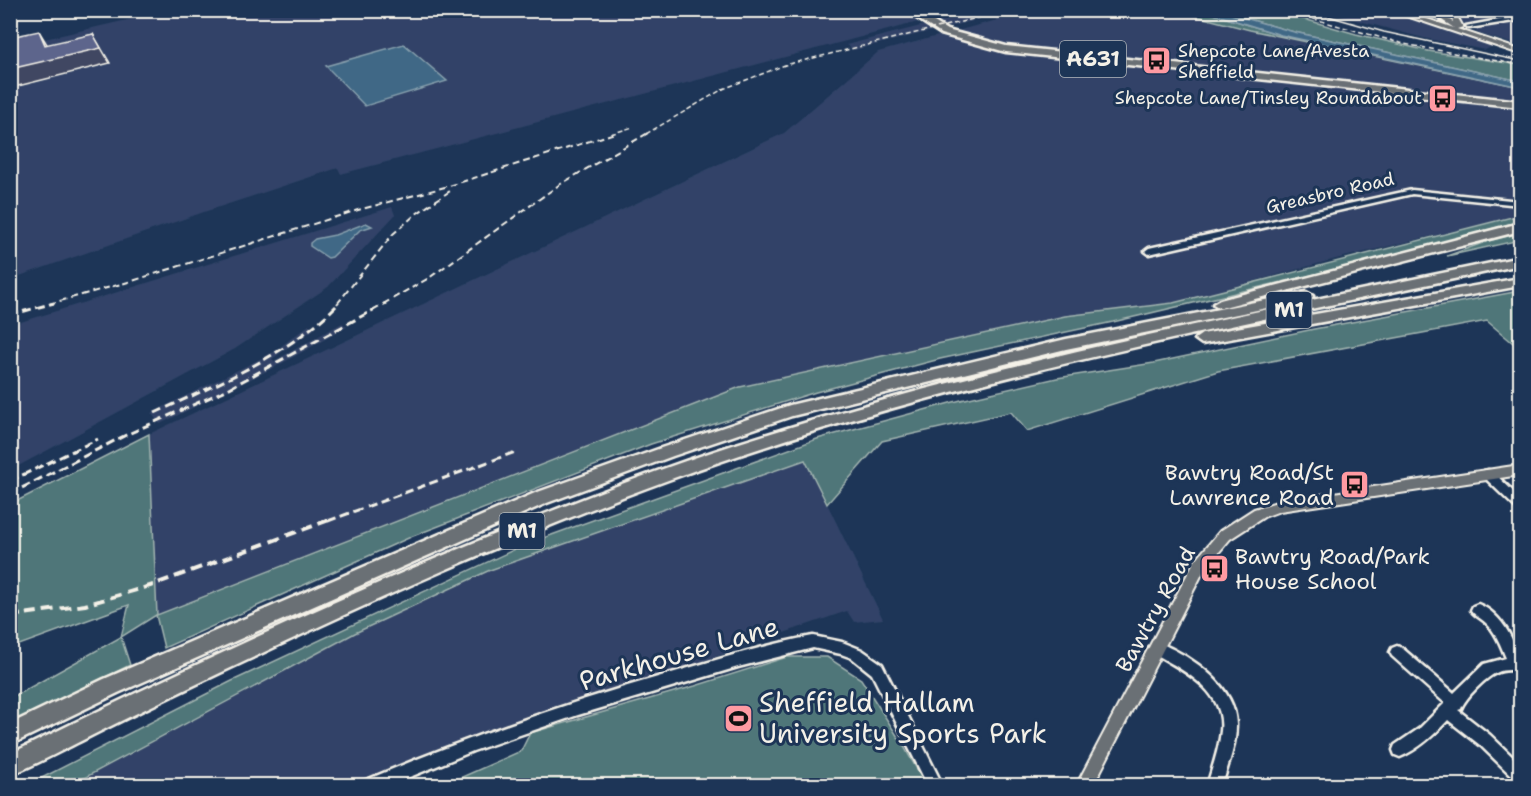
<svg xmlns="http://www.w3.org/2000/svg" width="1531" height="796" viewBox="0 0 1531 796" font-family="'Shantell Sans',sans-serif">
<rect width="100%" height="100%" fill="#1d3557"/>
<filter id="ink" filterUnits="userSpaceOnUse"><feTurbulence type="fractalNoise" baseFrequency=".0167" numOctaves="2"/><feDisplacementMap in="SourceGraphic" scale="12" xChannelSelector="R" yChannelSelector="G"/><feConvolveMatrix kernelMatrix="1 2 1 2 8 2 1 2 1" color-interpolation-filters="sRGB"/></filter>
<g filter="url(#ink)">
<path fill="#304367" d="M170,10L960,11L341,174L338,168L204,212L11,279L10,47Z
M1031,11H1177L1250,30L1520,87V215L1336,259L1173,303L1065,316L740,387L157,615L149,434L784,133L878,52Z
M1322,11H1404L1493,46L1485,50L1423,38Z
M1485,11H1507L1516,16L1520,15V46L1480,34L1460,20L1466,14Z
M964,15L973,21L854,50L846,45Z
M392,207L395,215L328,287L235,349L11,470V325Z
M342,323L347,327L279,365L160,424L151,413L272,353L309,325L317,327L272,359L274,361Z
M806,460L883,619L854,622L847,611L494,734L369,785L71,786L355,633L490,570Z"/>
<path fill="#4f7679" stroke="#a2b4b0" stroke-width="1.5" d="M1177,11H1204L1281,35L1520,87L1250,30Z
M1221,11H1276L1356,34L1428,51L1520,65V81L1294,32Z
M1520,215V221L1404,253L1113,322L940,359L816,392L651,444L413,536L164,648L156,615L121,637L130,665L11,724V698L121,637L129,605L11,648V504L149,434L157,615L740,387L1065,316L1173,303Z
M1520,233V240L1447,256L1488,241Z
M1520,291V349L1487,321L1218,371L1027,431L1011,412L882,441L827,504L805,460L490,570L355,633L71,785H28L230,682L524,545L817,439L961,400L1057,378L1154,363L1314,329Z
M787,657H827L861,679L903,745L926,785H444L521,751L530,733L695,686Z"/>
<path fill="#3f6886" stroke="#879fad" stroke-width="1.5" d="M1204,11H1220L1294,32L1520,81V87L1281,35Z
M404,44L447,81L365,106L326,66Z
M366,223L372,226L360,230L332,257L328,258L310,246V243L315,239L335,235Z"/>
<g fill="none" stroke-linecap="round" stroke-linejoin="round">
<defs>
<path id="minor" d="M1448,10H1464L1439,16L1436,14Z
M1520,16V20L1469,28L1466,26Z
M1412,190L1520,201V205L1412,194L1149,254L1145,251L1149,248Z
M1488,470L1492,471L1520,498V510L1516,508L1484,477L1482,474L1484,471Z
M1478,604C1502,613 1520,647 1520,671C1513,670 1503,669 1496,673C1485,678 1465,698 1461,709L1458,710L1490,735L1520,764V781L1515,779L1480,745L1448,720C1434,735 1419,749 1400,757L1395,755L1393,750L1395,745L1420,728L1445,703L1392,656L1390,652L1392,648L1397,646L1402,648L1454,693L1484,664L1506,658C1501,646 1496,632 1486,623C1481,618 1475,616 1471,610L1473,606Z
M813,636L842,642L862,650L882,664L943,786H928L872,674L852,658L841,654L813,648L738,667L578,715L473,751L388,786H362L364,781C463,739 564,704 668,674C716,660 764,645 813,636Z
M1157,642C1190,655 1237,686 1236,726C1236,747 1227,766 1222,786H1207C1212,768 1219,750 1221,731C1226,690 1182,670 1152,652L1150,648L1152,644Z"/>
<path id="major" d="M1389,10H1400L1454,28L1436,16V14H1440L1453,22L1452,16L1460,10H1468L1458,18L1463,27L1457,29L1520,50V54Z
M1520,465V475L1280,511L1264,517L1230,539L1204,570L1093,786H1076L1194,562L1220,531L1254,509L1280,501Z"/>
<path id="highway" d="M904,10H915L947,30L1006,46L1520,101V107L1006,52L941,34Z
M1520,223V231L1220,308L1213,304L1220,300Z
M1520,257V265C1235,326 945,379 671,479C517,535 367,603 220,673C174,695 128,717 83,740C59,752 35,765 10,775V754C142,689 276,627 411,569C517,524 623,481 733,445C990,362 1256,312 1520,257Z
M1520,278V286L1202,344L1195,339L1202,334Z
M1306,292L1313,296L1311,299L1066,349L792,416L673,456L547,503L118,693L10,745V724L104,679L535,493L661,448L790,405L1066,339Z"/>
</defs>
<use href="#minor" stroke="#f4f1e8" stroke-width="5"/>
<use href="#major" stroke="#f4f1e8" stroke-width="4"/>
<use href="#highway" stroke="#f4f1e8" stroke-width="5"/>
<use href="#minor" fill="#1d3557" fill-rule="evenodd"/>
<use href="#major" fill="#6b6f75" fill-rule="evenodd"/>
<use href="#highway" fill="#6b6f75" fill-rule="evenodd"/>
<path stroke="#f4f1e8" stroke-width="1.5" d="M1307,10L1384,32L1520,61"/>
<path stroke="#f4f1e8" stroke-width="1.5" stroke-dasharray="5 3" stroke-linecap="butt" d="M1282,10L1404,44L1520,65
M611,134L633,127
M646,134L723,89L785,65L1010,10"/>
<path stroke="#f4f1e8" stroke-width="2" stroke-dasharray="7 4" stroke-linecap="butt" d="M49,304L132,281L358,210L449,186L615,133
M337,304L393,234L416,214L450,191
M383,304L429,278L559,185L648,133"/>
<path stroke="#f4f1e8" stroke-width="3" stroke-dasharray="9 4.5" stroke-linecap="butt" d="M10,315L54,303
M155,413C219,383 289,355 339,303
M10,481L98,439
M10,494L126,435L226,390L386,303
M328,521L518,451"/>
<path stroke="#f4f1e8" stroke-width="4" stroke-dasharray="11 6" stroke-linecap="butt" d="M10,616L85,605L150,586L332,519"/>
</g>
<path fill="#505778" stroke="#f4f1e8" stroke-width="1.5" d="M515,10H546L524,17Z"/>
<path fill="#414762" stroke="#f4f1e8" stroke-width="1.5" d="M523,10H546L524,17Z
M39,31L48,46L93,34L110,63L10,88V69L45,45Z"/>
<path fill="#5d658c" stroke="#f4f1e8" stroke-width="1.5" d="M39,31L45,45L93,34L101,48L10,69V37Z"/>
</g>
<defs>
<symbol id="bus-square" viewBox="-11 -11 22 22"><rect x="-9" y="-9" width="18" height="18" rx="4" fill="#ff9aa2" stroke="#1d3557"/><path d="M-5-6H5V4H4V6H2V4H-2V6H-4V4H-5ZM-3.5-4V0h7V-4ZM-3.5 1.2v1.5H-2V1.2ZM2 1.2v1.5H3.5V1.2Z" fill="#111"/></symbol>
<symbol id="stadium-square" viewBox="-11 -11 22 22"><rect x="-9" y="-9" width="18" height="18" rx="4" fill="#ff9aa2" stroke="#1d3557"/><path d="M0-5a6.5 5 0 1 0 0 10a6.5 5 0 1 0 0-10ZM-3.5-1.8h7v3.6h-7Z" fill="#111"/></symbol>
</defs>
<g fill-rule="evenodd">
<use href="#bus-square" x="1140" y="44" width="33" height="33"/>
<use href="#bus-square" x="1426" y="82" width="33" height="33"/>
<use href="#bus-square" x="1338" y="468" width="33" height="33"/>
<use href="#bus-square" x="1198" y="552" width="33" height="33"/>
<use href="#stadium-square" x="722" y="702" width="33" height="33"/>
</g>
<g text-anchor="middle" stroke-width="6" stroke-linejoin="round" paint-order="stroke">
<g font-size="18" fill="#f4f1e8" stroke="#1d3557" text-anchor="start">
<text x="1178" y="57">Shepcote Lane/Avesta<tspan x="1178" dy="21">Sheffield</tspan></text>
<text x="1422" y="104" text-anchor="end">Shepcote Lane/Tinsley Roundabout</text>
</g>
<g font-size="18" fill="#f4f1e8" stroke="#1d3557">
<text transform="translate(1330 193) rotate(-13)" y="6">Greasbro Road</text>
</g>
<g fill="#1d3557" stroke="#b4b9bc" stroke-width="1.5">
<rect x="1060" y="41" width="66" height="36" rx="4.5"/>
<rect x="1266.5" y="292" width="45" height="36" rx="4.5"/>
<rect x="499.5" y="513" width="45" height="36" rx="4.5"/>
</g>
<g font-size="21" font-weight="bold" fill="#f4f1e8">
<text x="1093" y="66">A631</text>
<text x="1289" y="317">M1</text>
<text x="522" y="538">M1</text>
</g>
<g font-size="22" fill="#f4f1e8" stroke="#1d3557" text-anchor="end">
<text x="1334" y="480">Bawtry Road/St<tspan x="1334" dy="25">Lawrence Road</tspan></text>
<text x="1235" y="564" text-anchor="start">Bawtry Road/Park<tspan x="1235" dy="25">House School</tspan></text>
</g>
<g font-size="22" fill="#f4f1e8" stroke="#1d3557">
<text transform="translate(1155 609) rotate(-61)" y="8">Bawtry Road</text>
</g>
<g font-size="27" fill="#f4f1e8" stroke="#1d3557">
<text transform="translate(679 654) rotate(-16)" y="9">Parkhouse Lane</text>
</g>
<g font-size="27" fill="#f4f1e8" stroke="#1d3557" text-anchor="start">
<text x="759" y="712">Sheffield Hallam<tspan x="759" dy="31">University Sports Park</tspan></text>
</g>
</g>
<rect width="1531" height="796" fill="none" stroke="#1d3557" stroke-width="36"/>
<rect x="18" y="18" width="1495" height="760" fill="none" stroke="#f4f1e8" stroke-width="2" filter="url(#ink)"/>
</svg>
